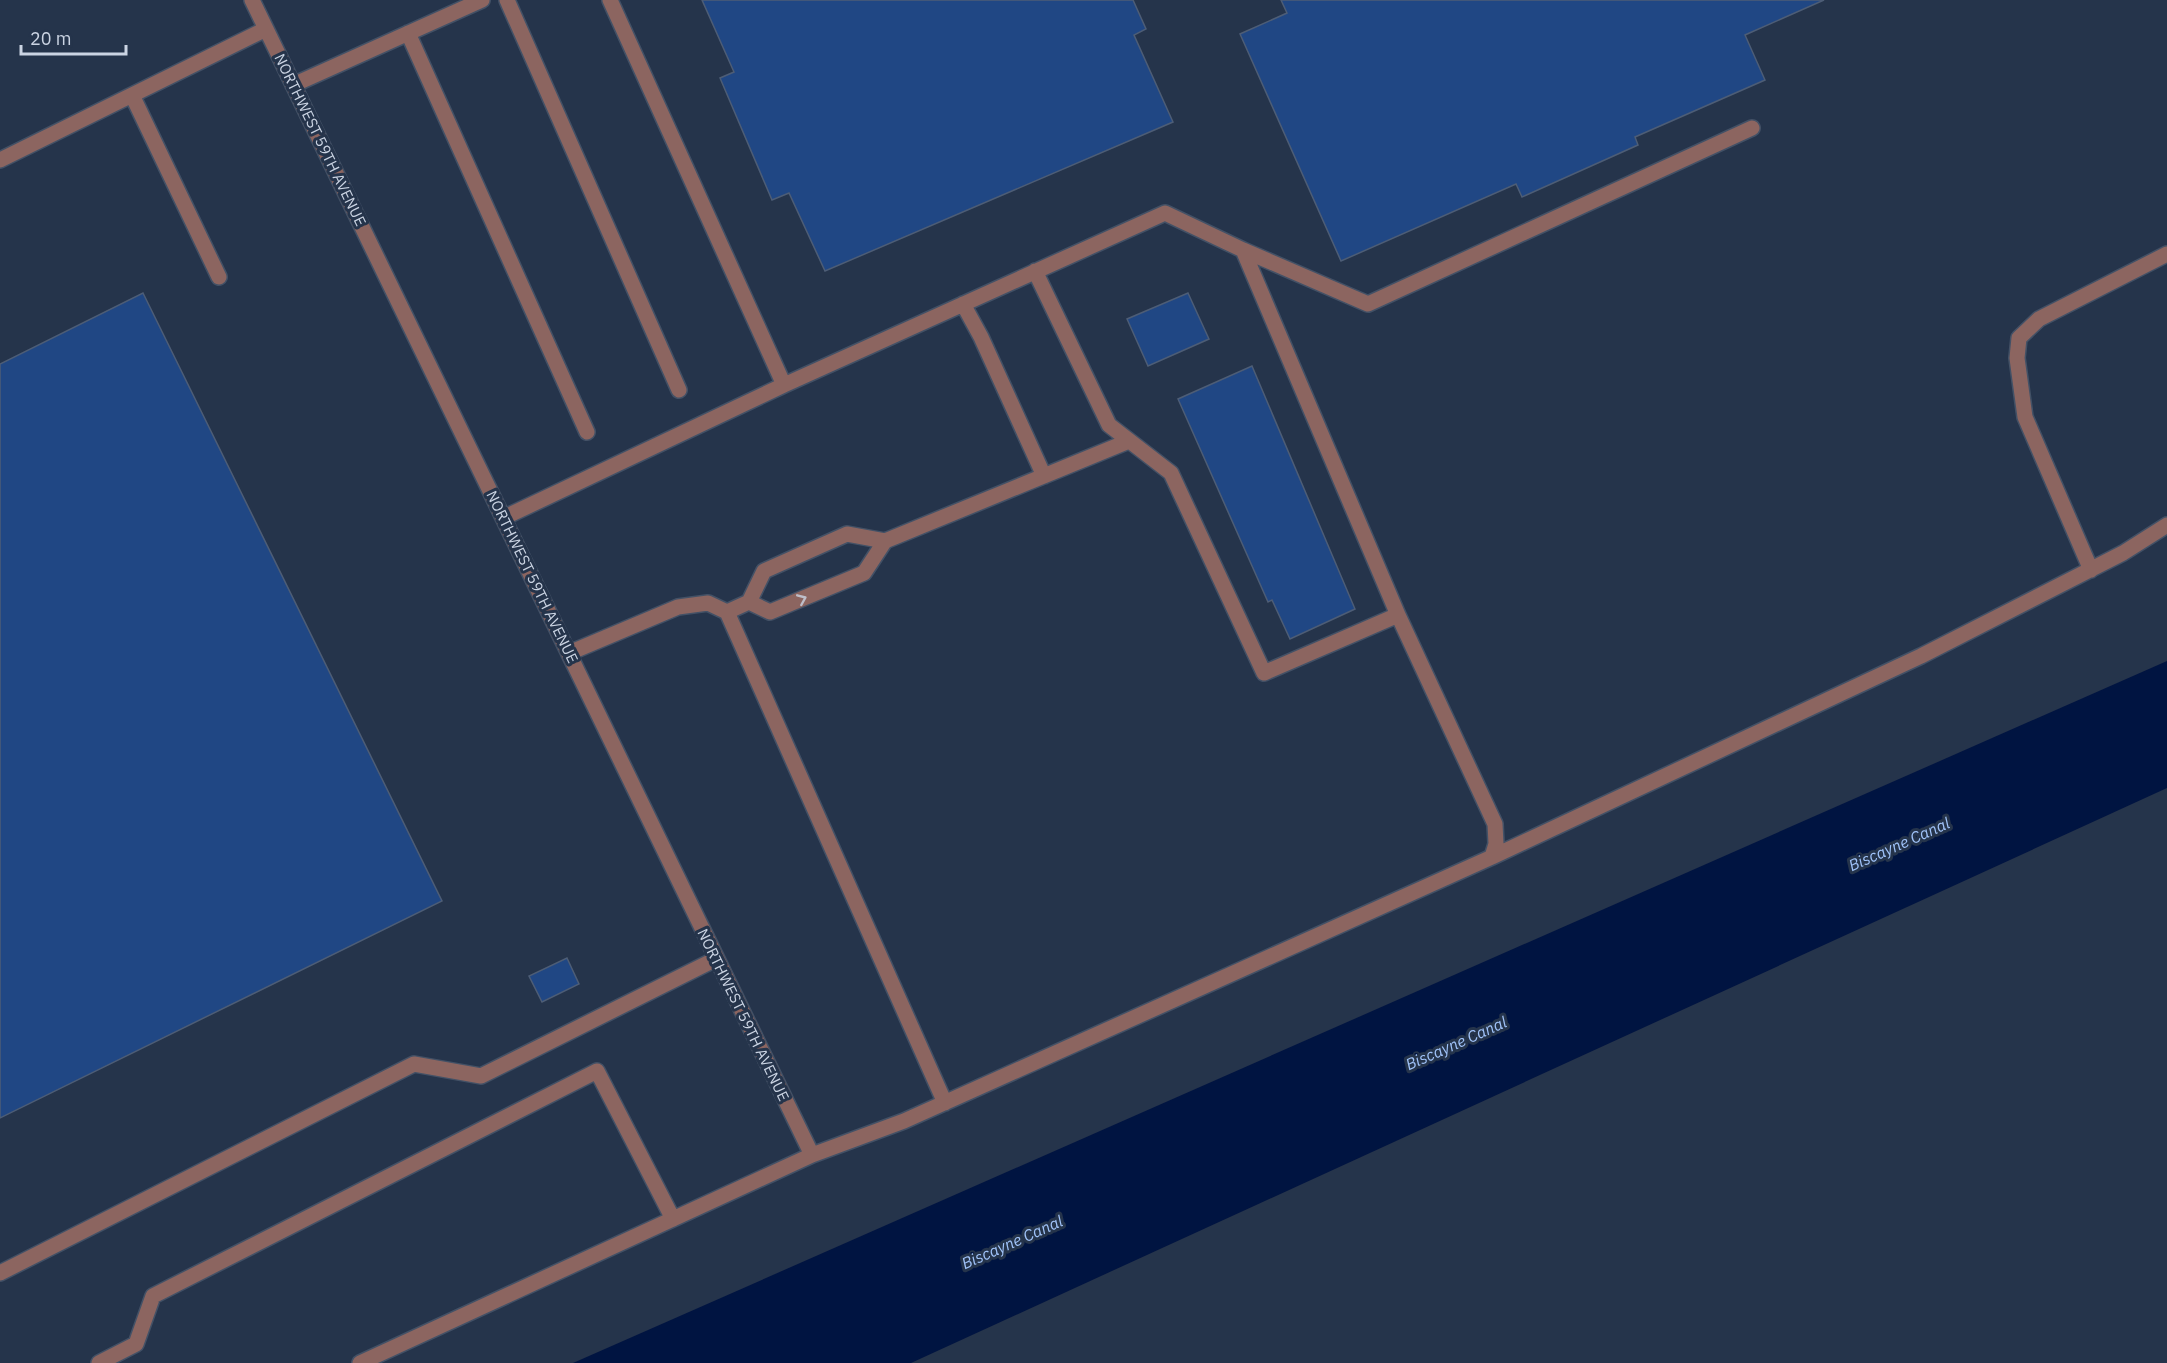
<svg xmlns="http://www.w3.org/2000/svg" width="2167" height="1363" viewBox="0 0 2167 1363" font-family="'IBM Plex Sans',sans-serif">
<rect width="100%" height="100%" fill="#25344b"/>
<path fill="#001441" d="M2167,661V788L911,1363H573Z"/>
<path fill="#204784" stroke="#4d5d76" stroke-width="1.5" d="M702,0H1133L1146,29L1134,35L1173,122L825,271L789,193L772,200L720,78L734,72Z
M1281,0H1824L1745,35L1765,80L1635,137L1638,145L1522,197L1516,184L1341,261L1240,34L1287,13Z
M143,293L442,901L0,1118V364Z
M1188,293L1209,339L1148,366L1127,319Z
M1252,366L1355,609L1290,639L1272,600L1268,602L1178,399Z
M567,958L579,984L542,1002L529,976Z"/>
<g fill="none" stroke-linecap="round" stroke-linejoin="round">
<defs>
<path id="minor" d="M252,0L812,1155
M507,0L679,390
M610,0L784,385L1165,213L1243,250L1368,304L1752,128
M408,33L587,432
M293,85L482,0
M132,95L219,277
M0,160L266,29
M1243,250L1398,615
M963,304L981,337L1044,476
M503,518L784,385
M885,541L1129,441
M2091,570L2025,417L2017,358L2019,338L2039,319L2167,254
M727,612L749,602L764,571L847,534L885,541L864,573L770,612L749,602
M569,653L678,607L708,603L727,612L945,1103
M1492,857L1921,656L2123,553L2167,525
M0,1273L414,1064L481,1076L716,959
M99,1363L136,1344L153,1296L597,1071L673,1219
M360,1363L812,1155L904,1121L1492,857L1496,844L1495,824L1398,615L1264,673L1171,473L1109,425L1035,271"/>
</defs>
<use href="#minor" stroke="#435166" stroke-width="18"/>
<use href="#minor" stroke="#8c6560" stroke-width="15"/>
</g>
<defs><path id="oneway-chevron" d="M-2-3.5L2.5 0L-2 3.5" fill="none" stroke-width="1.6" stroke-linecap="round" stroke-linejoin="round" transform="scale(1.5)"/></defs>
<use stroke="#bebec9" href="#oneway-chevron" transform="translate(802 599) rotate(-23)"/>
<g text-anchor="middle" stroke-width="6" stroke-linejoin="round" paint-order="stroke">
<g font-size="15" fill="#cbd4e3" stroke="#25344b">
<text transform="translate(320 140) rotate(64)" y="5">NORTHWEST 59TH AVENUE</text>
<text transform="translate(532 577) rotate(64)" y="5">NORTHWEST 59TH AVENUE</text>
<text transform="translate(743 1015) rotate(64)" y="5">NORTHWEST 59TH AVENUE</text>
</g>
<g font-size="16" font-style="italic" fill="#a0c3f9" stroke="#25344b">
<text transform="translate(1899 844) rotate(-24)" y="6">Biscayne Canal</text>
<text transform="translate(1456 1043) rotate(-24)" y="6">Biscayne Canal</text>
<text transform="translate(1012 1242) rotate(-24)" y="6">Biscayne Canal</text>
</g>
</g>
<path d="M21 45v9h105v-9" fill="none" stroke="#cbd4e3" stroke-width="3"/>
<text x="30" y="45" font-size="18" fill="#cbd4e3" stroke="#25344b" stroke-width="4.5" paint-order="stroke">20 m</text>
</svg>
